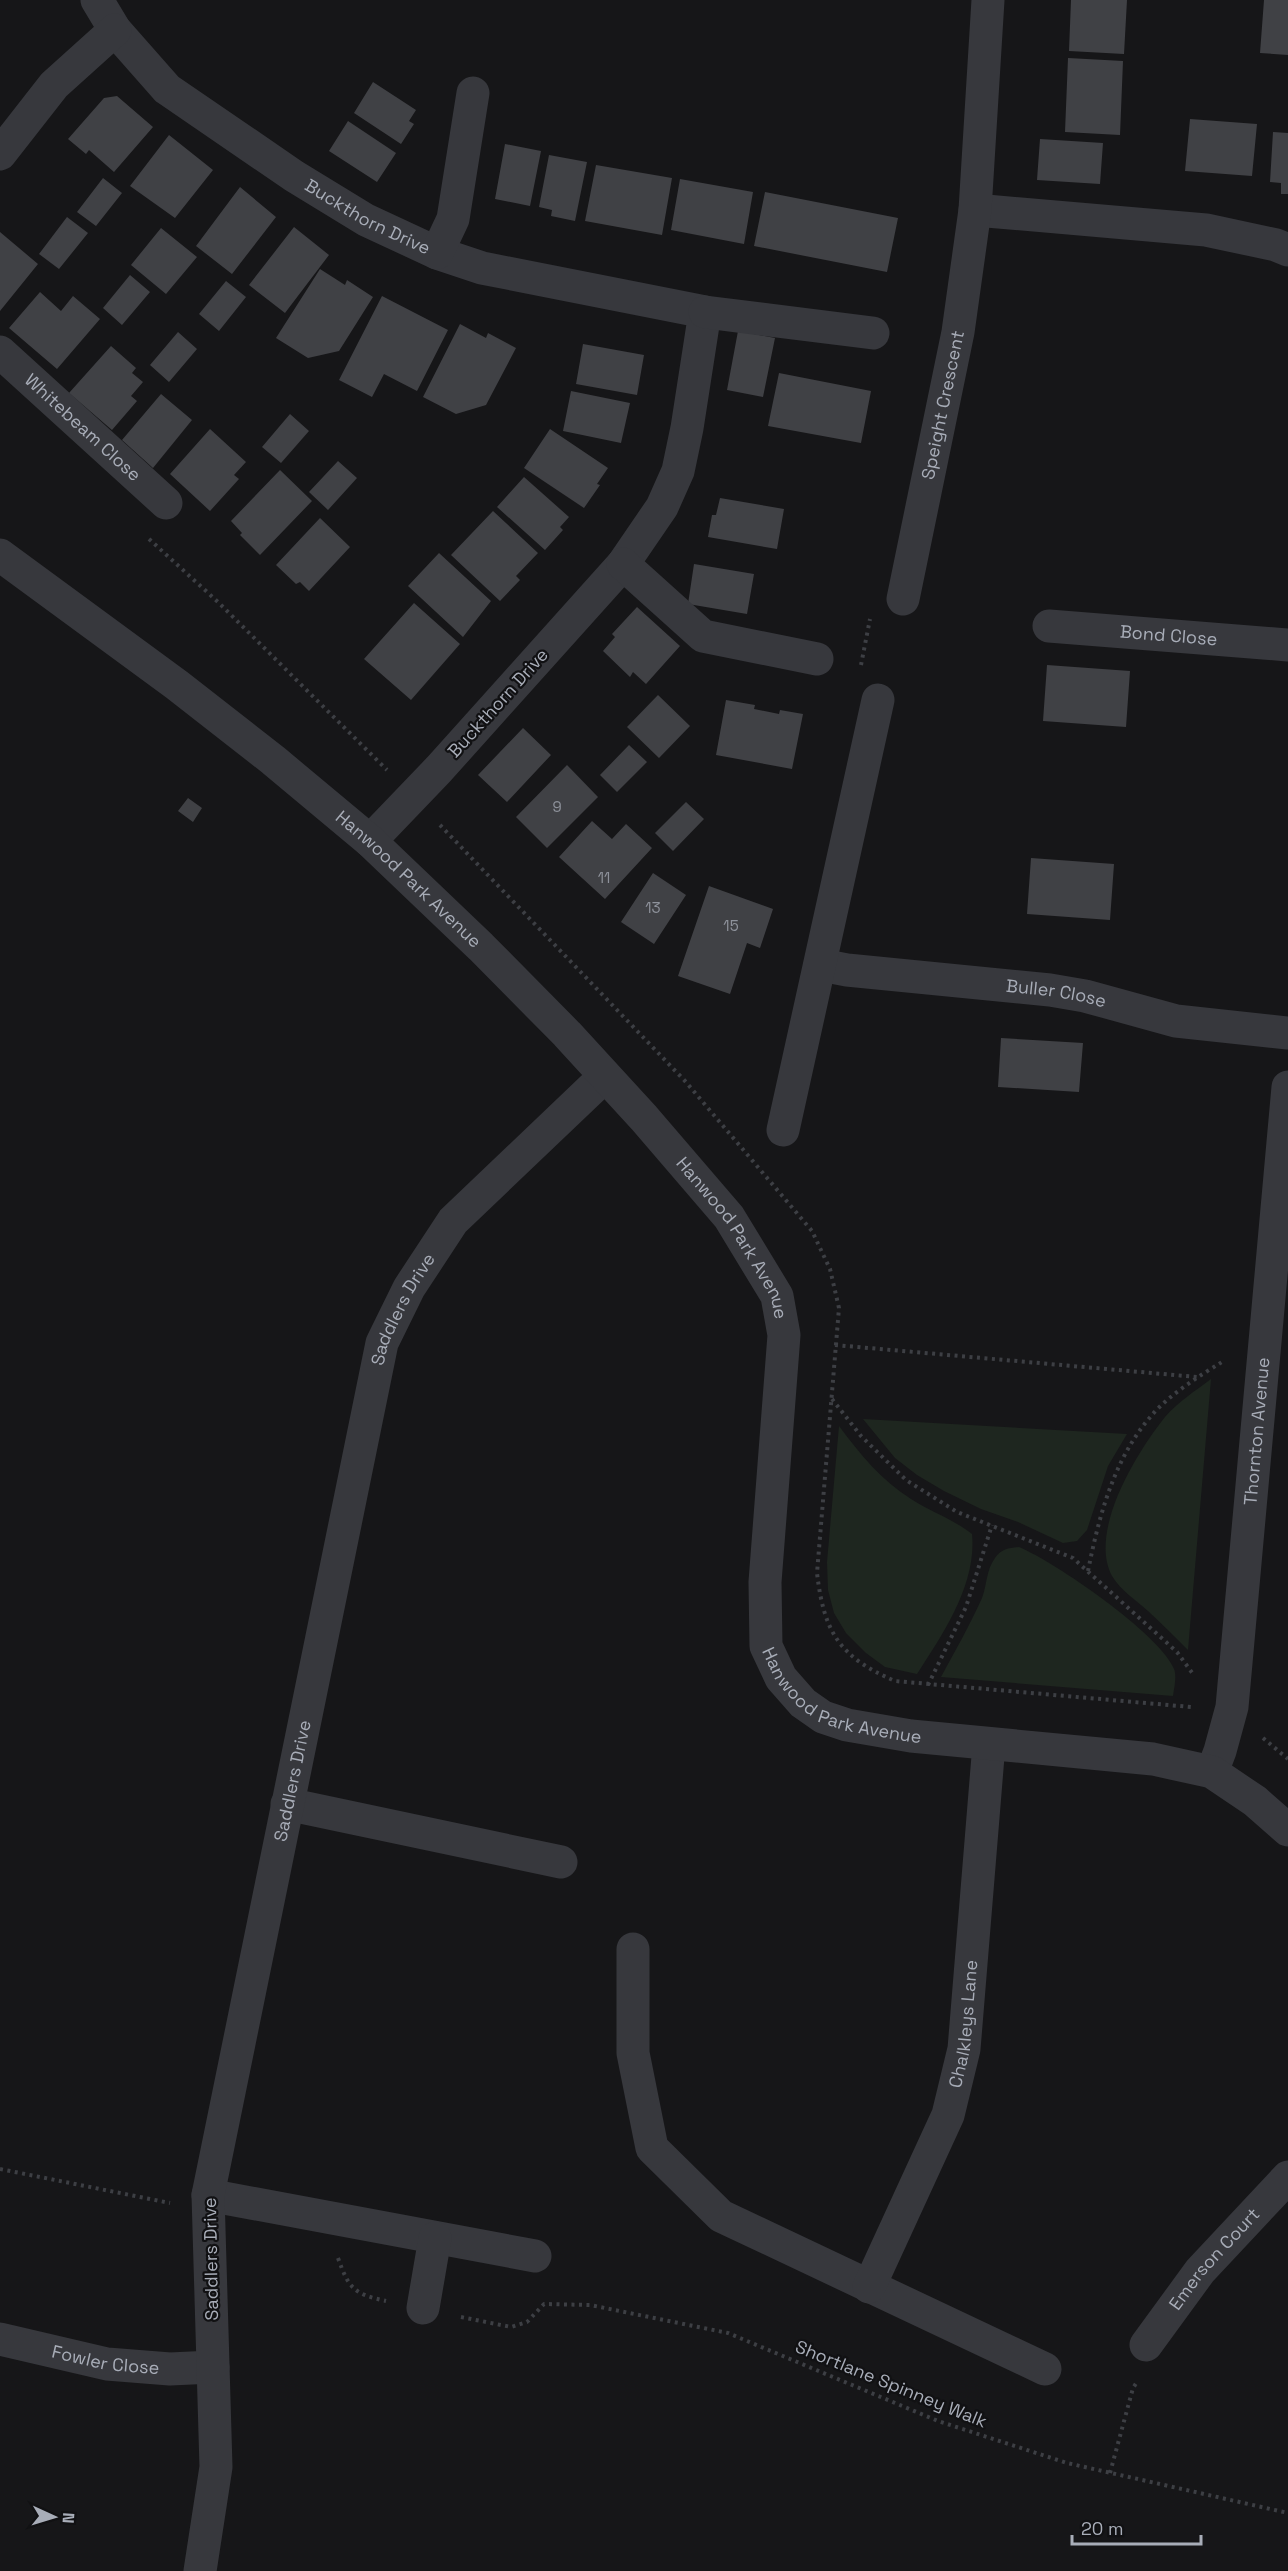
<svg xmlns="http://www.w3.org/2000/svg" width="1288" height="2571" viewBox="0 0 1288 2571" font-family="'Space Grotesk',sans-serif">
<rect width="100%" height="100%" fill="#161618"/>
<path fill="#1e261f" d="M1211,1379L1188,1650C1175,1637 1162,1624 1148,1611C1136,1600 1121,1591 1112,1576C1088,1531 1137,1452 1165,1417C1178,1402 1195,1391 1211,1379Z
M863,1419L1127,1434L1108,1466L1087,1530L1077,1541L1063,1543L1018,1522L981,1509L944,1491L917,1475L895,1458Z
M839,1426C860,1454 881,1480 911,1499C931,1512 953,1519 972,1534C977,1584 943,1634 917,1674L885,1667L866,1653L846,1633L834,1613L828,1590L827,1562Z
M1019,1547C1055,1562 1160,1634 1174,1669C1177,1676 1174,1688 1173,1696L941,1677C955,1651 970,1625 982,1598C987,1585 986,1570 995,1558C1001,1549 1009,1548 1019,1547Z"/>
<path fill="#404145" d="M1071,0H1127L1124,54L1069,51Z
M1264,0H1288V55L1260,53Z
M1068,58L1123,61L1120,135L1065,132Z
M373,82L416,110L409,121L414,124L401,144L354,113Z
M117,96L153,127L114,172L89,150L86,154L68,139L104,98Z
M1190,119L1257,124L1252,176L1185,171Z
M348,121L396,153L377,182L329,151Z
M1273,132L1288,133V194H1281V183L1270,182Z
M169,135L213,170L175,218L130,186Z
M1040,139L1103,143L1100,184L1037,180Z
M505,144L541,151L530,206L495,199Z
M549,155L587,162L575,221L551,216L552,210L539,207Z
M596,165L672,178L662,235L585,221Z
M103,178L122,193L96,226L77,212Z
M680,179L753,192L744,244L671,230Z
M240,187L276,217L232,274L196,246Z
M765,192L898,218L887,272L754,246Z
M67,217L88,233L59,269L39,254Z
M294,227L329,255L285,313L249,285Z
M161,228L197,257L166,294L131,265Z
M0,232L38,264L0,311Z
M320,269L345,285L347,280L373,297L339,351L308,358L276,338Z
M130,275L150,292L122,325L103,308Z
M226,281L246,297L219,331L199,314Z
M40,292L61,311L73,296L100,319L57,369L9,328Z
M382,296L448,330L417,391L384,374L372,397L339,380Z
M460,324L486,338L488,333L516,348L486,405L456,414L423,397Z
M738,331L775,338L763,397L727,390Z
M178,332L197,349L169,382L150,365Z
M583,344L644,355L637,395L576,384Z
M111,346L136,368L132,373L143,382L131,396L137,401L112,430L69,393Z
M779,373L871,391L861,443L768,426Z
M571,391L630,403L621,443L563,431Z
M161,394L192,420L153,468L122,440Z
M290,414L309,431L281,463L262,447Z
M210,429L246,462L234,475L239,479L210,511L170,474Z
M550,429L608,468L597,484L600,485L584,508L524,468Z
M338,461L357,478L328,510L309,492Z
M280,470L312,501L260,555L240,535L242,533L231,521Z
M524,477L569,517L560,527L563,530L545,550L497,507Z
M720,498L784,509L777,549L708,537L712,515H716Z
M493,511L538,553L516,576L520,580L500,601L451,555Z
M320,518L350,547L309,591L300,582L296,584L276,565Z
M439,553L491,601L463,637L408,586Z
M694,564L754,574L747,614L688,604Z
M414,603L460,644L411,700L364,659Z
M637,607L680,646L646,684L633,672L630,677L603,651L615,637L612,634Z
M1047,665L1130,671L1126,727L1043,721Z
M658,695L690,726L659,758L627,727Z
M726,700L755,705L754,709L779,714L780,710L803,714L792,769L716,755Z
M523,728L551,755L507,802L478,775Z
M629,745L647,762L617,792L600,775Z
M567,765L598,797L547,848L516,817Z
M188,798L202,808L193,822L178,811Z
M686,802L704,819L673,851L655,833Z
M592,821L612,839L626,824L652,848L605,899L559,857Z
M1031,858L1114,864L1110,920L1027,914Z
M653,873L686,895L654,944L621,922Z
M709,886L773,909L760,948L747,943L730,994L678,976Z
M1001,1038L1083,1043L1079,1092L998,1087Z"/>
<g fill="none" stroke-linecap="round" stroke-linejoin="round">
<path stroke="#3d3f44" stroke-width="4" stroke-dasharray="3 4.5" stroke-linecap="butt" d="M149,539L218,602L387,770
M861,665L870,619
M440,825L685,1081L812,1231L830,1269L839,1308L817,1573C824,1632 839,1657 895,1681L1191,1707
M835,1345L1197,1377
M832,1399L861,1436L906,1480L957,1512L1073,1558L1177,1652L1193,1674
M1088,1571C1099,1516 1114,1458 1152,1415C1169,1395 1199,1376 1222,1362
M928,1685L966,1607L992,1525
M1263,1738L1288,1759
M0,2169L170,2203
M338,2258C349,2289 354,2294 386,2301
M461,2317L511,2327L527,2322L544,2304L590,2305L728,2333L938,2421L1067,2463L1288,2513
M1110,2473L1133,2388L1137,2382"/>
<g stroke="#37383d" stroke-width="33">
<path id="s1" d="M97,0L115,30L167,89L294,176L366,220L437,253L482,268L705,312L687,428L678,471L662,507L623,564L439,769L370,841"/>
<path d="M0,154L54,85L115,30"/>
<path d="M975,210L1206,230L1276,245L1288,250"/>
<path d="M437,253L453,219L473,93"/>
<path d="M705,312L873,333"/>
<path id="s2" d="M0,352L166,503"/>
<path d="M623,564L703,636L817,659"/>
<path id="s3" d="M903,599L958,332L975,210L988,0"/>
<path id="s4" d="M1049,626L1288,645"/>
<path id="s5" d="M821,965L847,970L1050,990L1085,996L1176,1021L1288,1033"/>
<path d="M783,1130L878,700"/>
<path id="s6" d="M1212,1772L1220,1751L1232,1707L1288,1087"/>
<path d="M287,1804L561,1862"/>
<path d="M633,1949V2053L652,2148L721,2216L1045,2369"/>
<path d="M208,2195L535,2256"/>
<path id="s7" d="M869,2287L948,2115L964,2049L989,1744"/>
<path d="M423,2308L435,2238"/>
<path id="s8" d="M0,2339L107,2364L170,2369L213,2367"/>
<path id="s9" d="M1146,2345L1200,2271L1288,2177"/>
<path id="s10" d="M200,2571L216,2467L208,2195L382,1343L409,1288L453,1221L605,1076"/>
</g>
<path stroke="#37383d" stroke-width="33" id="s11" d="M0,555L177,685L273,760L370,841L481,947L567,1034L644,1118L729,1217L777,1296L784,1335L765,1582L766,1646L781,1678L803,1703L823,1717L847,1725L911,1736L1153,1759L1212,1772L1255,1801L1288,1830"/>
</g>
<g text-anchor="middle" stroke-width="4.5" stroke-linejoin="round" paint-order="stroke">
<g font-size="15" fill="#8e929b">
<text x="557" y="812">9</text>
<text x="604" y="883">11</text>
<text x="653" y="913">13</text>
<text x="731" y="931">15</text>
</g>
<g font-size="18" fill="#a8adb8" stroke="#111113">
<text dy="6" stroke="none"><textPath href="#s1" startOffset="352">Buckthorn Drive</textPath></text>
<text dy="6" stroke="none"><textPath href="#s3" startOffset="198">Speight Crescent</textPath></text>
<text dy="6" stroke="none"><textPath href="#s2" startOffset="112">Whitebeam Close</textPath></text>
<text dy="6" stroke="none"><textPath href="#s4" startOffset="120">Bond Close</textPath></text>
<text transform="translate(498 703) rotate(-48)" y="6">Buckthorn Drive</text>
<text dy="6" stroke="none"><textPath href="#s11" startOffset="522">Hanwood Park Avenue</textPath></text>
<text dy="6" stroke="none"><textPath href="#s5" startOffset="237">Buller Close</textPath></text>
<text dy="6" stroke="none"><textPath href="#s11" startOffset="1008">Hanwood Park Avenue</textPath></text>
<text dy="6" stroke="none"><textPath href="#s10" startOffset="1286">Saddlers Drive</textPath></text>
<text dy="6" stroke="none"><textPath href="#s6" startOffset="345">Thornton Avenue</textPath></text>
<text dy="6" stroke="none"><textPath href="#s11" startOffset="1530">Hanwood Park Avenue</textPath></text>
<text dy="6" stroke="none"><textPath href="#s10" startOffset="800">Saddlers Drive</textPath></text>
<text dy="6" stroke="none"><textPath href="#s7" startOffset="282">Chalkleys Lane</textPath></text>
<text transform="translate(211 2259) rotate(-91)" y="6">Saddlers Drive</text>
<text dy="6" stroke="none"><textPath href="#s9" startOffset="110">Emerson Court</textPath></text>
<text dy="6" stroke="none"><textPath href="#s8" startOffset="108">Fowler Close</textPath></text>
<text transform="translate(891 2384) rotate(22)" y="6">Shortlane Spinney Walk</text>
</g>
</g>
<g transform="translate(54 2517) rotate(94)" stroke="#111113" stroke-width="4.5" paint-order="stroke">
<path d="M0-4.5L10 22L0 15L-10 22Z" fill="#a8adb8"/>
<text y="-9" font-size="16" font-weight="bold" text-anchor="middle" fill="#a8adb8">N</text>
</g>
<path d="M1072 2535v9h129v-9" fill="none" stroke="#a8adb8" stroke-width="3"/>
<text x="1081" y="2535" font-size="18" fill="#a8adb8" stroke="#111113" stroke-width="4.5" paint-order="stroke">20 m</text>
</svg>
